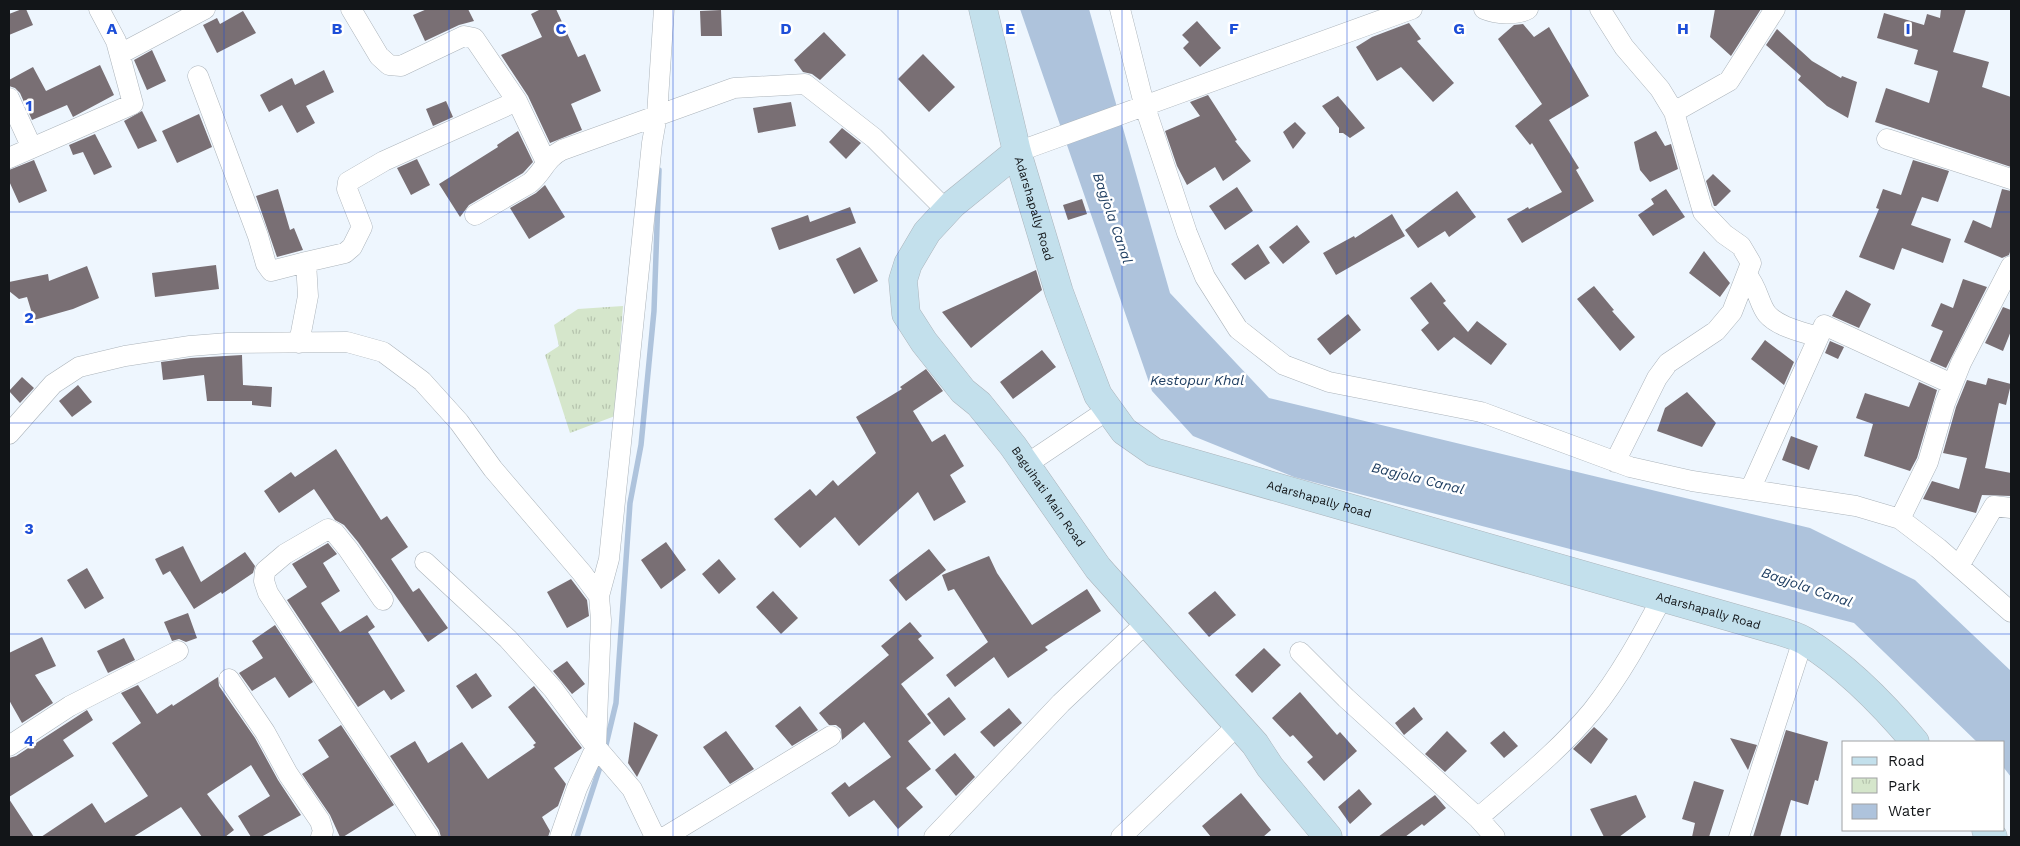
<svg xmlns="http://www.w3.org/2000/svg" width="2020" height="846" viewBox="0 0 2020 846" font-family="'Work Sans',sans-serif">
<defs>
<pattern id="park-tufts" width="24" height="20" patternUnits="userSpaceOnUse" patternTransform="scale(1.25)"><rect width="24" height="20" fill="#d5e6cb"/><path d="M3 7l-1-3M5 7V3M7 7l1-3M15 17l-1-3M17 17v-4M19 17l1-3" fill="none" stroke="#b6c4ae"/></pattern>
</defs>
<rect width="100%" height="100%" fill="#eef6fe"/>
<path fill="url(#park-tufts)" d="M623,306L615,416L570,433L545,355L559,346L554,325L578,309Z"/>
<path fill="#aec3dc" d="M1020,9H1089L1170,293L1269,398L1810,528L1915,580L2011,671V777L2004,768V742H1977L1854,623L1294,477L1193,436L1152,391Z"/>
<g fill="none" stroke-linecap="round" stroke-linejoin="round">
<path stroke="#aec3dc" stroke-width="5.5" d="M605,749L616,703L630,503L641,445L654,311L659,170
M577,837L602,761"/>
</g>
<path fill="#796f74" d="M22,9H26L33,25L9,35V14Z
M427,9H468L474,21L459,25L425,41L413,15Z
M541,9H556L578,57L585,54L601,91L571,104L582,130L550,143L528,96L501,55L542,37L531,14Z
M1715,9H1761L1731,56L1710,37Z
M1941,9H1966L1953,52L1989,62L1982,87L2011,97V167L1875,122L1886,88L1929,103L1938,71L1914,64L1918,50L1877,38L1884,13L1924,25L1927,14L1940,18Z
M721,10L722,36H701L700,11Z
M243,11L256,33L217,53L203,25L217,18L220,24Z
M1197,21L1221,48L1200,67L1183,48L1189,42L1182,35Z
M1409,23L1421,39L1417,41L1454,83L1433,102L1401,67L1377,81L1356,47L1372,37Z
M1523,24L1534,37L1549,27L1589,96L1549,120L1579,168L1576,170L1594,201L1522,243L1507,219L1528,207L1529,209L1562,192L1532,143L1530,145L1515,126L1542,104L1498,39L1514,25Z
M1777,29L1812,61L1841,78L1842,76L1857,82L1848,118L1827,106L1798,80L1801,76L1766,45Z
M824,32L846,55L820,80L812,74L803,72L794,60Z
M152,50L166,81L147,90L134,60Z
M923,54L955,87L929,112L898,79Z
M100,65L114,95L73,117L67,105L32,120L20,93L15,88L9,86V80L33,67L46,91Z
M324,70L334,92L306,106L315,123L297,133L282,105L269,112L260,95L292,78L295,85Z
M1208,95L1237,140L1235,141L1251,161L1223,181L1215,167L1187,185L1177,166L1165,131L1200,116L1190,102Z
M1338,96L1365,128L1350,138L1343,133H1339V128L1322,106Z
M446,101L453,117L433,126L426,109Z
M791,102L796,126L758,133L753,108Z
M142,111L157,141L138,149L124,121Z
M199,114L212,147L177,163L162,131Z
M1295,122L1306,133L1293,149L1283,132Z
M842,128L861,143L846,159L829,142Z
M518,131L533,162L523,173L469,205L460,217L439,184L498,147L497,145Z
M1656,131L1665,146L1671,144L1678,169L1650,182L1640,170L1634,142Z
M95,134L112,167L94,175L83,152L73,155L69,145Z
M417,159L430,185L411,195L397,168Z
M34,160L47,191L19,203L9,181V170Z
M1913,160L1949,171L1938,202L1922,197L1911,225L1951,239L1943,263L1902,248L1894,270L1859,257L1879,209L1876,208L1883,189L1901,195Z
M1713,174L1731,191L1716,206H1714L1706,181Z
M545,185L565,217L529,239L510,208L536,193Z
M1237,187L1253,211L1225,230L1209,206Z
M278,189L290,230L294,228L303,250L277,257L256,196Z
M1666,189L1685,217L1653,236L1638,215L1654,204L1651,199Z
M2002,189L2011,191V249L2009,255L2002,258L1964,242L1973,220L1991,228Z
M1457,191L1476,217L1449,237L1445,231L1418,248L1405,230Z
M1082,199L1087,214L1068,220L1063,205Z
M850,207L856,223L779,250L771,228L808,215L810,222Z
M1392,214L1405,236L1336,275L1323,253L1354,236L1355,238Z
M1297,225L1310,242L1283,264L1269,247Z
M1258,244L1270,263L1245,280L1231,264Z
M860,247L878,281L854,294L836,259Z
M1704,251L1730,283L1720,297L1689,273Z
M216,265L219,289L155,297L152,273Z
M87,266L99,298L73,309L34,320L27,297L19,299L9,291V282L48,274L49,281Z
M1036,270L1042,290L971,348L942,312Z
M1963,279L1987,287L1946,368L1930,361L1943,331L1931,326L1941,303L1953,308Z
M1431,282L1446,301L1443,303L1468,332L1477,321L1507,344L1491,365L1454,337L1438,351L1421,330L1429,323L1410,298Z
M1594,286L1614,310L1612,311L1635,337L1620,351L1577,299Z
M1846,290L1871,304L1859,328L1832,316Z
M2003,307L2011,310V331L2003,351L1985,343Z
M1348,314L1361,330L1330,355L1317,339Z
M1765,340L1794,362L1784,385L1751,359Z
M1830,341L1844,347L1838,359L1825,353Z
M1042,350L1056,367L1013,399L1000,382Z
M242,355L243,385L272,387L271,407L252,405V401H207L204,375L163,380L161,362L191,358Z
M926,369L943,391L913,411L932,442L945,434L964,466L950,475L966,502L934,521L918,492L859,546L835,517L800,548L774,519L810,489L816,496L833,480L838,486L876,453L856,417L902,389L900,387Z
M22,377L34,388L20,403L9,391Z
M1988,378L2011,384L2006,405L1999,403L1985,468L2011,473V496L1982,495L1976,513L1923,499L1932,481L1959,489L1967,458L1943,453L1956,407L1967,380L1986,385Z
M1919,382L1937,390L1917,458L1910,471L1864,456L1873,424L1856,418L1865,393L1909,407Z
M78,385L92,402L72,417L59,401Z
M1687,392L1716,423L1702,447L1657,431L1665,408Z
M1791,436L1818,446L1809,470L1782,460Z
M336,449L381,520L387,516L408,547L391,559L413,592L419,588L448,628L428,642L358,542L344,525L335,520L314,489L279,513L264,491L291,472L295,477Z
M666,542L686,570L661,589L641,560Z
M328,543L337,554L323,563L340,591L321,603L322,605L340,632L367,615L375,627L368,632L405,691L391,700L384,690L358,707L287,600L307,587L292,564Z
M183,546L201,582L245,552L255,566L253,573L222,594L221,592L194,609L170,571L163,575L155,559Z
M929,549L946,570L906,601L889,580Z
M989,556L997,573L1032,625L1087,589L1101,611L1045,647L1048,650L1008,678L994,657L955,687L946,675L988,642L954,589L948,591L942,575Z
M719,559L736,579L719,594L702,574Z
M87,568L104,598L85,609L67,580Z
M571,579L587,600L589,616L567,628L547,592Z
M773,591L798,618L781,634L756,607Z
M1215,591L1236,615L1209,637L1188,613Z
M188,613L197,638L186,642L179,639L172,641L164,622Z
M910,622L922,636L918,639L934,658L901,684L931,723L908,741L931,769L906,788L923,807L898,829L874,800L849,817L831,793L845,782L849,787L891,757L864,722L842,740L841,729L836,725H829L819,713L889,655L881,646Z
M275,625L313,682L289,698L275,677L252,691L239,673L263,658L252,641Z
M42,637L56,666L35,675L53,703L22,723L9,700V653Z
M124,638L135,660L108,673L97,651Z
M1264,648L1281,665L1252,693L1235,675Z
M567,661L585,684L572,694L553,671Z
M476,673L492,696L472,709L456,686Z
M218,677L219,686L255,738L278,780L301,815L261,837H251L238,816L270,796L251,765L207,794L234,830L225,837H202L181,807L133,837H41L92,803L105,823L148,796L112,743L141,723L121,693L138,685L157,714L172,704L173,706Z
M534,686L582,748L554,768L566,784L558,806L542,817L550,831L548,837H441L439,830L390,756L415,741L428,763L462,742L488,779L535,747L533,745L536,743L508,707Z
M1300,692L1337,735L1340,732L1357,751L1324,781L1307,762L1313,757L1293,735L1290,737L1272,718Z
M949,697L966,719L944,736L927,714Z
M800,706L818,730L792,746L775,726Z
M1414,707L1423,719L1404,735L1395,723Z
M1009,708L1022,723L994,747L980,732Z
M87,710L93,720L63,740L74,756L9,797V758L16,756Z
M634,722L658,735L637,777L628,763Z
M341,725L394,805L343,837H340L330,815L302,774L329,757L318,740Z
M1594,727L1608,739L1591,764L1573,749Z
M1786,730L1828,742L1818,781L1815,780L1808,805L1791,800L1780,837H1753Z
M726,731L754,769L730,784L703,747Z
M1447,731L1467,751L1445,772L1425,754Z
M1504,731L1518,746L1504,758L1490,743Z
M1730,738L1757,745L1748,770Z
M955,753L975,777L956,796L935,770Z
M1694,781L1724,790L1709,837H1692L1695,823L1682,819Z
M1359,789L1372,804L1350,824L1338,807Z
M1241,793L1271,830L1263,837H1211L1202,826Z
M1435,795L1446,808L1424,826L1422,824L1405,837H1378Z
M1636,795L1646,817L1619,837H1604L1590,809Z
M9,799L34,837H9Z"/>
<g fill="none" stroke-linecap="round" stroke-linejoin="round">
<defs>
<path id="street" d="M351,9L379,56L389,65L401,66L464,36L474,38L517,101L546,162
M1120,9L1144,104L1187,233L1205,277L1238,329L1284,365L1329,382L1481,412L1630,467L1692,481L1856,506L1900,519L1938,548L2011,612
M1484,9C1496,14 1516,16 1528,9
M1600,9L1624,47L1660,89L1674,112L1703,212L1724,234L1741,246L1751,263L1732,312L1716,331L1668,363L1657,378L1615,462
M120,54L205,9
M198,76L258,236L266,264L271,271L306,262L308,296L299,343
M9,98L32,148
M1674,112L1729,81L1775,9
M1887,139L2011,179
M1017,152L1412,9
M9,158L133,104L116,41L99,9
M475,215L530,183C544,171 545,159 562,150L734,88L805,84L874,138L947,211
M306,262L345,253L352,247L362,227L347,189L348,182L384,161L517,101
M1747,275C1758,288 1759,304 1767,314C1778,327 1803,332 1818,337
M9,434L53,384L79,367L125,356L190,346L228,343L347,342L383,352L422,381L459,422L493,469L582,573L599,596L601,620L596,747L577,788L560,837
M1027,464L1109,409
M1750,490L1824,325L1952,384
M1900,519L1928,462L1945,403L1961,363L2011,266
M425,562L508,639L553,689L596,747L632,789L655,837
M1959,566L1994,506L2011,508
M599,596L609,559L652,143L657,115L664,9
M383,600L348,549L335,533L328,529L285,554L265,571L264,581L268,593L429,837
M1300,652L1346,698L1478,818
M229,679L265,732L288,774L320,821L323,831L321,837
M9,746L70,706L178,651
M665,837L831,736
M934,837L1061,703L1147,622
M1121,837L1238,725
M1495,837L1478,818C1517,784 1559,751 1592,711C1620,676 1641,637 1662,598
M1739,837L1803,640"/>
<g id="secondary">
<path id="s1" d="M983,9L1017,152L1059,292L1078,343L1098,395L1124,431L1154,452L1765,627C1778,631 1793,634 1805,641C1846,666 1884,705 1915,742"/>
<path id="s2" d="M1017,152L953,204L927,232L908,264L903,280L906,314L924,342L963,391L979,404L1013,446L1098,568L1255,744L1270,767L1328,837"/>
<path d="M1986,830L1993,837"/>
</g>
</defs>
<use href="#street" stroke="#acb4bb" stroke-width="21"/>
<use href="#secondary" stroke="#acb4bb" stroke-width="29"/>
<use href="#street" stroke="#fff" stroke-width="20"/>
<use href="#secondary" stroke="#c3e0ec" stroke-width="28"/>
</g>
<path fill="none" stroke="#1d4ed8" stroke-width="1" stroke-opacity="0.55" d="M224,9V837M449,9V837M673,9V837M898,9V837M1122,9V837M1347,9V837M1571,9V837M1796,9V837M9,212H2011M9,423H2011M9,634H2011"/>
<g text-anchor="middle" stroke-width="5" stroke-linejoin="round" paint-order="stroke">
<g font-size="12" fill="#121518" stroke="#fff">
<text dy="4" stroke="none"><textPath href="#s1" startOffset="206">Adarshapally Road</textPath></text>
<text dy="4" stroke="none"><textPath href="#s2" startOffset="441">Baguihati Main Road</textPath></text>
<text dy="4" stroke="none"><textPath href="#s1" startOffset="656">Adarshapally Road</textPath></text>
<text dy="4" stroke="none"><textPath href="#s1" startOffset="1061">Adarshapally Road</textPath></text>
</g>
<g font-size="14" font-style="italic" fill="#203f62" stroke="#fff">
<text transform="translate(1113 218) rotate(71)" y="5">Bagjola Canal</text>
<text x="1197" y="385">Kestopur Khal</text>
<text transform="translate(1418 478) rotate(14)" y="5">Bagjola Canal</text>
<text transform="translate(1807 587) rotate(19)" y="5">Bagjola Canal</text>
</g>
</g>
<g font-size="16" text-anchor="middle" font-weight="bold" fill="#1d4ed8" stroke="#fff" stroke-width="5" stroke-linejoin="round" paint-order="stroke">
<text x="112" y="34">A</text>
<text x="337" y="34">B</text>
<text x="561" y="34">C</text>
<text x="786" y="34">D</text>
<text x="1010" y="34">E</text>
<text x="1234" y="34">F</text>
<text x="1459" y="34">G</text>
<text x="1683" y="34">H</text>
<text x="1908" y="34">I</text>
<text x="29" y="111">1</text>
<text x="29" y="323">2</text>
<text x="29" y="534">3</text>
<text x="29" y="746">4</text>
</g>
<rect width="2020" height="846" fill="none" stroke="#121518" stroke-width="20"/>
<rect x="1842" y="741" width="162" height="90" fill="#ffffff" stroke="#a0a1a3"/>
<rect x="1852" y="757" width="25" height="8" fill="#c3e0ec" stroke="#a0a1a3"/>
<text x="1888" y="766" font-size="15" fill="#121518">Road</text>
<rect x="1852" y="778" width="25" height="15" fill="url(#park-tufts)" stroke="#a0a1a3"/>
<text x="1888" y="791" font-size="15" fill="#121518">Park</text>
<rect x="1852" y="804" width="25" height="15" fill="#aec3dc" stroke="#a0a1a3"/>
<text x="1888" y="816" font-size="15" fill="#121518">Water</text>
</svg>
